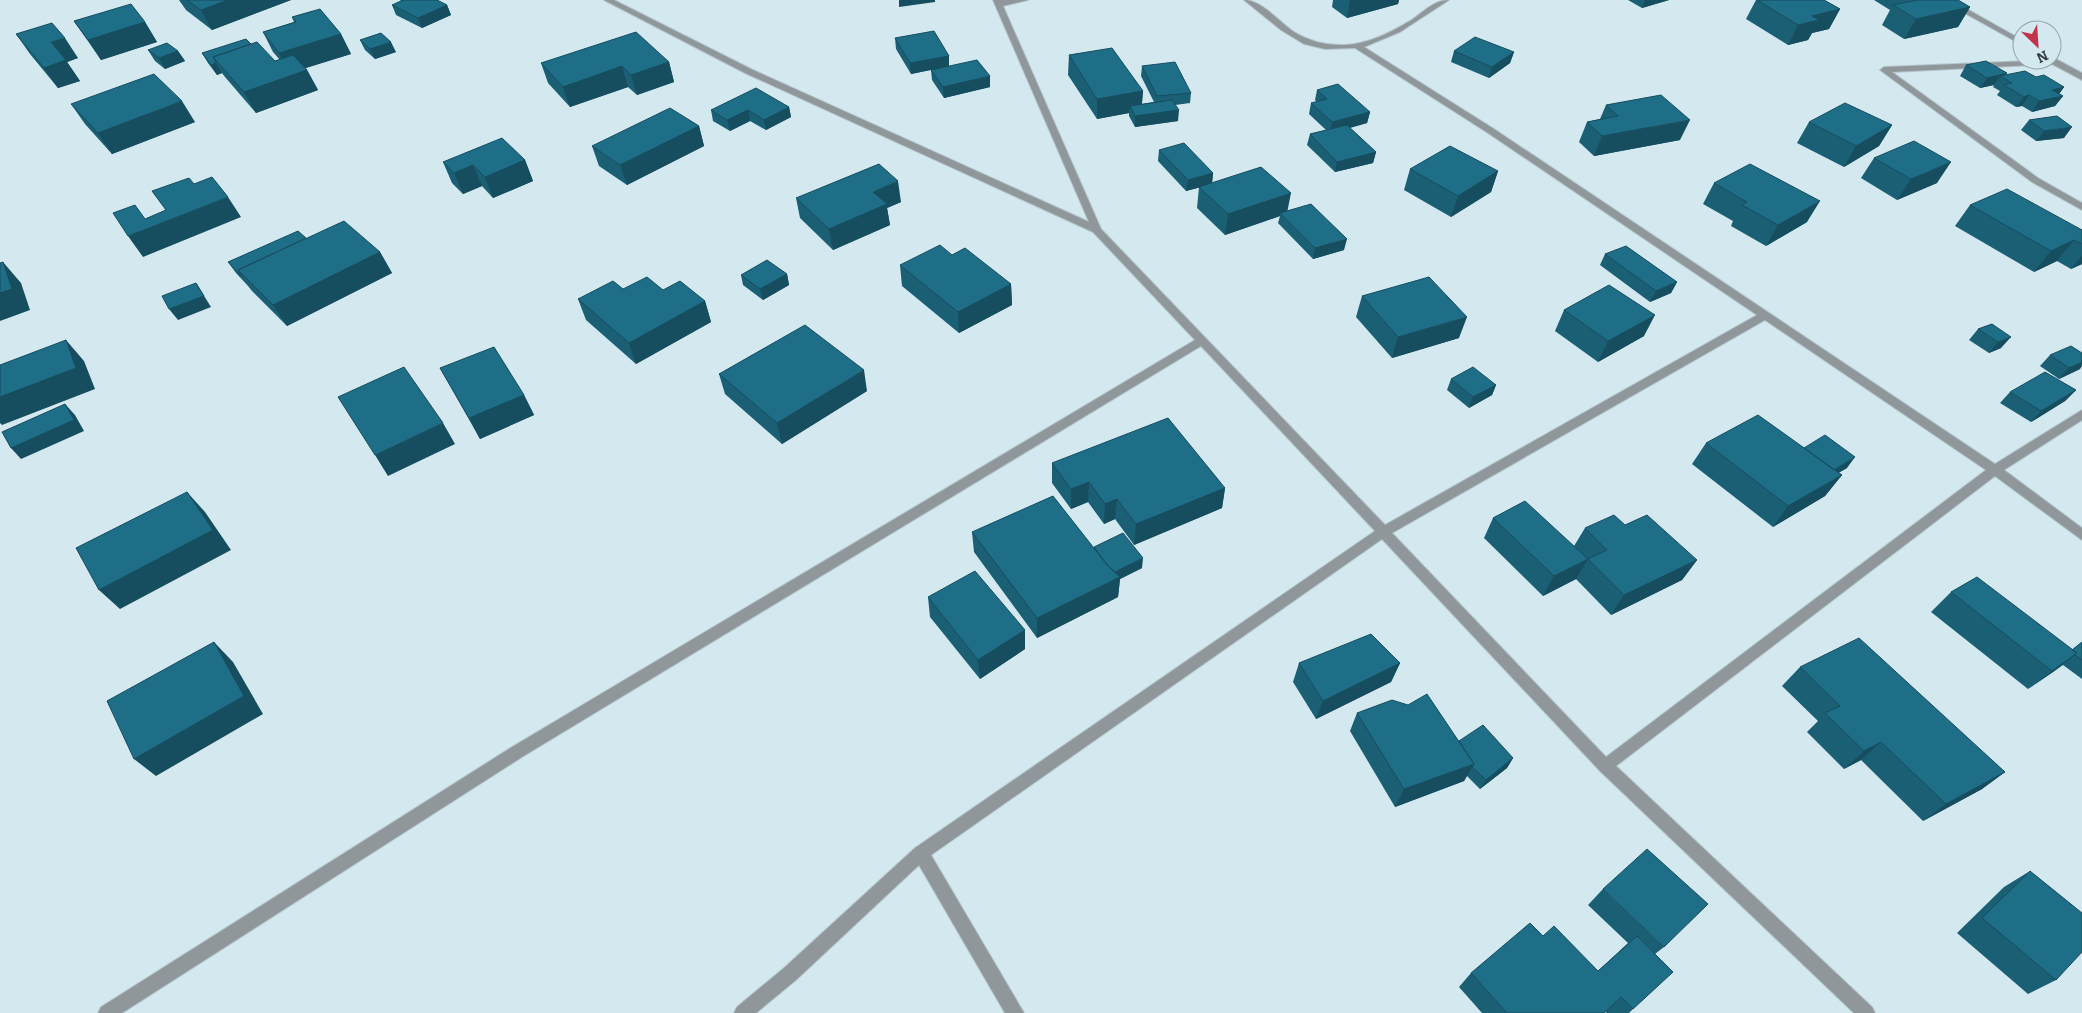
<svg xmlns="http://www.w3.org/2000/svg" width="2082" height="1013" viewBox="0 0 2082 1013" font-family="Bitter,serif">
<rect width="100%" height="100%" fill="#d4e8f0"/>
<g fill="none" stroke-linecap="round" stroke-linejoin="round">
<defs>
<path id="minor" d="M604,0H614L751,69L1089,222L993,0H1028L1003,6L1101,229L1385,525L1757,315L1488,133L1355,48L1325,49L1304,44L1281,30L1244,0C1262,0 1279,22 1294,32C1309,41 1324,45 1342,45C1367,45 1392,32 1413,19C1424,11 1435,0 1449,0L1400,32L1364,47L1494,129L1995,464L2082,410V420L2004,470L2082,528V540L1995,476L1616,766L1872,1007L1875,1013H1854L1600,771L1382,539L931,855L1024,1013H1005L919,865L796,980L756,1013H734L737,1007L784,968L915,848L1375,531L1201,346L522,757L122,1013H98L101,1007L512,747L1195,340L1093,232L745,73ZM1765,320L1986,470L1606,757L1392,533Z
M1941,0H1951L2022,40V45Z
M2052,57L2082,73V80L2052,64L1892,72L2038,178L2082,203V210L2032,182L1880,70L1884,67L2052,60Z"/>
</defs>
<use href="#minor" stroke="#b4c6cd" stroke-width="2"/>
<use href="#minor" fill="#8f979a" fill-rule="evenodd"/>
</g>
<path fill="#1b5f75" d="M179,0H291L212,30L186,10Z
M400,0H437L447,5L451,15L422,28L396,15L392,5L401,1Z
M1333,0H1399L1398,4L1347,18L1332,7Z
M1628,0H1669L1642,8Z
M1756,0H1824L1840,9L1829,29L1812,33L1808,40L1788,45L1746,19Z
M1874,0H1958L1970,7L1958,27L1904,39L1882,25L1890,10Z
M292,17L341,34L351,54L305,68L307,70L318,90L256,113L225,77L222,73L217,75L208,63L202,53L251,44L275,61L280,60L273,52L263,32L294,22Z
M74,21L145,22L157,42L101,60Z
M16,34L78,58L67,62L80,81L58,88L30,54Z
M895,38L949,56V66L990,87L944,98L932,80L931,70L911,74L896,49Z
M360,40L396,52L375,59L365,50Z
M148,50L178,51L185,61L165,69L155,61Z
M1454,51L1514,52L1510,63L1489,78L1451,62Z
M1069,55L1143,91L1142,104L1154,102L1141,76L1142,66L1191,93L1190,103L1175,105L1178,121L1135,127L1129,116V113L1097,119L1068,75Z
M669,62L674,82L637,95L628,87L570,107L548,83L541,63Z
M1966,65L2006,75L2036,77L2064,87L2059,94L2063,96L2055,106L2032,112L2022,106L2016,107L1997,95L2000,91L1993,87L1994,85L1980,88L1960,76Z
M1317,90L1370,112L1367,123L1350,128L1376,152L1373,163L1335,172L1307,145L1310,134L1326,130L1309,114L1311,103L1317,102L1315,100Z
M71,104L195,122L112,154L85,124Z
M1606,105L1680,140L1594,156L1579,142L1587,122L1600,119Z
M789,107L791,117L766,130L750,121L730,131L713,121L711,110Z
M2029,120L2064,138L2036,141L2021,130Z
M1809,122L1892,125L1879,146L1844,167L1797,143Z
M699,126L704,146L627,185L599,166L592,146Z
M1159,150L1213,173L1212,183L1287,211L1344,250L1313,259L1278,223L1280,216L1225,235L1197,208L1199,187L1205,186L1186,191L1158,161Z
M1874,158L1937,183L1897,200L1861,178Z
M525,160L533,181L493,198L482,186L463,194L452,183L443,162Z
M1410,169L1498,171L1491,192L1451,217L1404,190Z
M1714,183L1807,222L1766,246L1731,226L1733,221L1703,204Z
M796,198L901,202L887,208L890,225L833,250L800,218Z
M1970,205L2082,230V264L2071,269L2057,261L2034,272L1955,226Z
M380,252L392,273L287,326L252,291L248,286L236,273L228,262Z
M1605,254L1677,282L1671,293L1650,302L1600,265Z
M952,255L1011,284L1012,305L959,333L902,286L900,265Z
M787,274L789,285L763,300L743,285L741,275Z
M623,289L663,290L705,301L711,322L636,364L586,320L578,299Z
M1362,296L1459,338L1392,358L1356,317Z
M1564,310L1644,336L1598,362L1555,331Z
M1992,324L2001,348L1989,353L1969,340L1978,329Z
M2050,355L2080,369L2059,379L2040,366Z
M440,368L524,395L534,415L480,439Z
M719,374L867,391L782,444L725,394Z
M1451,379L1496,385L1492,395L1469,408L1447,390Z
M2076,390L2065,401L2031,422L2000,403L2010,392Z
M1706,443L1804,448L1847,468L1838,473L1842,475L1825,496L1773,527L1692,464Z
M1052,463L1225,488L1222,508L1134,545L1115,519L1104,524L1088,502L1071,509L1052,483Z
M1493,518L1574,546L1585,528L1625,525L1697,560L1682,580L1611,615L1576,579L1586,561L1576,579L1543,596L1484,538Z
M972,532L1094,547L1142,568L1120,579L1118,597L1037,638L974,552Z
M1951,592L2072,650L2082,642V679L2063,665L2053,672L2028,689L1931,612Z
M928,597L1025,630V649L980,679L930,617Z
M1299,663H1400L1391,682L1316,719L1293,682Z
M1800,667L2005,772L1982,789L1923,821L1861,760L1844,769L1807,732L1818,721L1782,686Z
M1357,713L1459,741L1513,758L1507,768L1480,789L1467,776L1464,781L1395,807L1350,731Z
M2030,871L2056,980L2028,994L1957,933L2004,887Z
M1603,889L1664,947L1655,954L1633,1009L1629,1013H1607L1605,1012L1604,1013H1482L1459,987L1471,973L1543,936L1598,971L1628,943L1588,905Z"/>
<path fill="#164d5f" d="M228,0H291L212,30L201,10Z
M899,0H935V2L899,7Z
M1350,0H1399L1398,4L1347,18Z
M1645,0H1669L1642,8Z
M447,5L451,15L422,28L418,18Z
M1970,7L1958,27L1904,39L1916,19Z
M1840,9L1829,29L1812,33L1808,40L1788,45L1798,25L1812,16Z
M145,22L157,42L101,60L88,40Z
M341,34L351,54L290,73L279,53Z
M65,38L78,58L67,62L80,81L58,88L44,68L51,42Z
M391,42L396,52L375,59L370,49Z
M178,51L185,61L165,69L159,58Z
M1514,52L1510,63L1489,78L1492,67Z
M949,56V66L911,74L910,63Z
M669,62L674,82L637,95L631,75Z
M216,63L222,73L217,75L211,65Z
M622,66L628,87L570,107L563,87Z
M307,70L318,90L256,113L244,92Z
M2007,73L2004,78L2000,76L1994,85L1980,88L1987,78Z
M990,76V87L944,98L943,87Z
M2064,87L2057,97L2063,96L2055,106L2032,112L2039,101L2052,90Z
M1143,91L1141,111L1130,106L1129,113L1097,119V99Z
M2029,95L2022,106L2016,107L2024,97Z
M182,101L195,122L112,154L98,133Z
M789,107L791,117L766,130L764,120Z
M748,110L750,121L730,131L727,120Z
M1179,110L1178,121L1135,127V116Z
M1370,112L1367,123L1330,133L1332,122Z
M1690,120L1680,140L1594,156L1602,136Z
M1892,125L1879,146L1844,167L1856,146Z
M699,126L704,146L627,185L620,165Z
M2072,127L2064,138L2036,141L2044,131Z
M1376,152L1373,163L1335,172L1337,162Z
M525,160L533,181L493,198L485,177Z
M1951,162L1937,183L1897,200L1911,179Z
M473,165L482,186L463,194L454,173Z
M1498,171L1491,192L1451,217L1458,196Z
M1213,173L1212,184L1186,191L1188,180Z
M898,181L901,202L887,208L890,225L833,250L829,229L873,192Z
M1291,193L1287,213H1280V216L1225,235L1228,214Z
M228,197L241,217L143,257L128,236Z
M1820,201L1807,222L1766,246L1778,225Z
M1347,239L1344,250L1313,259L1315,248Z
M2074,240L2057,261L2034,272L2051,251Z
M380,252L392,273L287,326L273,305Z
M2082,256V264L2071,269Z
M3,262L21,283L30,310L0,321V293Z
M787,274L789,285L763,300L760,289Z
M1677,282L1671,293L1650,302L1656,291Z
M196,283L211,307L178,320L169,309Z
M1011,284L1012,305L959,333L958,312Z
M705,301L711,322L636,364L629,343Z
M1655,315L1644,336L1598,362L1608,341Z
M1467,317L1459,338L1392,358L1398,337Z
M2011,337L2001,348L1989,353L1998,342Z
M66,340L84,361L95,389L2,425L0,423V397Z
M2082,362V366L2080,369L2059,379L2069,368Z
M864,370L867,391L782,444L777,423Z
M1496,385L1492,395L1469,408L1473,397Z
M2076,390L2065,401L2031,422L2041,411Z
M524,395L534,415L480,439L469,418Z
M65,404L75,415L84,431L21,459L11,448Z
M443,423L455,444L388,476L375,455Z
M1855,457L1847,468L1814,487L1822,477Z
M1842,475L1825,496L1773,527L1788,506Z
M1089,482L1088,502L1071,509V489Z
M1225,488L1222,508L1134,545L1136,524Z
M187,492L205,512L231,550L120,609L99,590Z
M1117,499L1115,519L1104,524L1105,504Z
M1143,558L1142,568L1120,579L1118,597L1037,638V618L1108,575Z
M1588,559L1576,579L1543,596L1554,576Z
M1697,560L1682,580L1611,615L1624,595Z
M1025,630V649L980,679L978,660Z
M214,642L233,662L263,714L156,776L134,759Z
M2077,653L2053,672L2028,689L2052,671Z
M1400,663L1391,682L1316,719L1323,701Z
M1881,742L1861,760L1844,769L1864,751Z
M1513,758L1507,768L1480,789L1486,780Z
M1474,764L1464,781L1395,807L1404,789Z
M2005,772L1982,789L1923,821L1946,804Z"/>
<path fill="#1f6e88" stroke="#164d5f" d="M187,0H228L201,10Z
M403,0H437L447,5L418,18L392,5Z
M1757,0H1824L1840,9L1812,16L1819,20L1798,25Z
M1918,0H1958L1970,7L1916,19L1893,5Z
M131,4L145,22L88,40L74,21Z
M320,9L341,34L279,53L263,32L296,22L292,17Z
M52,23L65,38L51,42L66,60L44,68L16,34Z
M934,31L949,56L910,63L895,38Z
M636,32L669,62L631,75L622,66L563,87L541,63Z
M381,33L391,42L370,49L360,40Z
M1475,37L1514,52L1492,67L1454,51Z
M246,39L251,44L213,57L216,63L211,65L202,53Z
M257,42L275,61L293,55L307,70L244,92L213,57Z
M167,43L178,51L159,58L148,50Z
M1112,48L1143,91L1097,99L1069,55Z
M977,60L990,76L943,87L931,70Z
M1986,61L2007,73L1987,78L1966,65Z
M1175,62L1191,93L1157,96L1142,66Z
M2025,71L2036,77L2044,75L2064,87L2052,90L2063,96L2039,101L2029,95L2024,97L2004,85L2012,83L2000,76Z
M154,74L182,101L98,133L71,104Z
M1338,84L1370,112L1332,122L1311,103L1327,99L1317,90Z
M756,88L789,107L764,120L748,110L727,120L711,110Z
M1661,95L1690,120L1602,136L1587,122L1618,116L1606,105Z
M1172,100L1179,110L1135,116L1130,106Z
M1845,103L1892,125L1856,146L1809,122Z
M670,108L699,126L620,165L592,146Z
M2057,116L2072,127L2044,131L2029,120Z
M1347,125L1376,152L1337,162L1310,134Z
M502,138L525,160L485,177L473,165L454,173L443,162Z
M1914,141L1951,162L1911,179L1874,158Z
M1184,143L1213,173L1188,180L1159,150Z
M1450,146L1498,171L1458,196L1410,169Z
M879,164L898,181L873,192L887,204L829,229L796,198Z
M1750,164L1820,201L1778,225L1742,205L1747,202L1714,183Z
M1261,167L1291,193L1228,214L1199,187Z
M212,177L228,197L128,236L113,213L135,205L145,219L166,210L152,191L189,178L194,184Z
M2007,189L2082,230V244L2074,240L2051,251L1970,205Z
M1311,204L1347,239L1315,248L1280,213Z
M344,221L380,252L273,305L238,270Z
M298,231L306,238L238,270L241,276L228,262Z
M940,245L952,255L965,248L1011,284L958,312L900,265Z
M1626,246L1677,282L1656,291L1605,254Z
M767,260L787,274L760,289L741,275Z
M3,262L12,289L0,293V263Z
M647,277L663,290L680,281L705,301L629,343L578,299L613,281L623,289Z
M1429,277L1467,317L1398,337L1362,296Z
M196,283L204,296L169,309L162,296Z
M1609,285L1655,315L1608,341L1564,310Z
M1992,324L2011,337L1998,342L1978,329Z
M805,325L864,370L777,423L719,374Z
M66,340L76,368L0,397V365Z
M2071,346L2082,353V362L2069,368L2050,355Z
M494,347L524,395L469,418L440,368Z
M404,367L443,423L375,455L338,397Z
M1473,367L1496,385L1473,397L1451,379Z
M2045,372L2076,390L2041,411L2010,392Z
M65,404L74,420L11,448L2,432Z
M1758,415L1842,475L1788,506L1706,443Z
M1168,418L1225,488L1136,524L1117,499L1105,504L1089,482L1071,489L1052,463Z
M1825,435L1855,457L1834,470L1804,448Z
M187,492L213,530L99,590L76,548Z
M1053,496L1108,566L1120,577L1037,618L972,532Z
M1525,501L1588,559L1554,576L1493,518Z
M1614,515L1625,525L1647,515L1697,560L1624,595L1588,559L1607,550L1585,528Z
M1123,533L1143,558L1115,572L1108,566L1094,547Z
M975,571L1025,630L978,660L928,597Z
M1977,577L2077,653L2052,671L1951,592Z
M1371,634L1400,663L1323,701L1299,663Z
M1859,638L2005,772L1946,804L1881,742L1864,751L1825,713L1840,706L1800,667Z
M214,642L244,696L134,759L107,701Z
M2082,642V660L2075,655L2077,653L2072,650Z
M1427,694L1474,764L1404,789L1357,713L1392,700L1408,705Z
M1483,725L1513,758L1486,780L1472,767L1474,764L1459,741Z
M1647,849L1708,904L1664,947L1603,889Z
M2030,871L2082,913V952L2056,980L1982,918Z
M1530,923L1543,936L1554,926L1598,971L1637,936L1673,972L1633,1009L1621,997L1604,1013H1507L1471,973Z"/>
<g transform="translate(2037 45) rotate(155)"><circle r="24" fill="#d4e8f0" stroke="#94a4aa"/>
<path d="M0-4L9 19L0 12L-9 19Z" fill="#c4334e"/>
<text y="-8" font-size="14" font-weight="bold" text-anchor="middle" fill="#353d40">N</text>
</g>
</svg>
